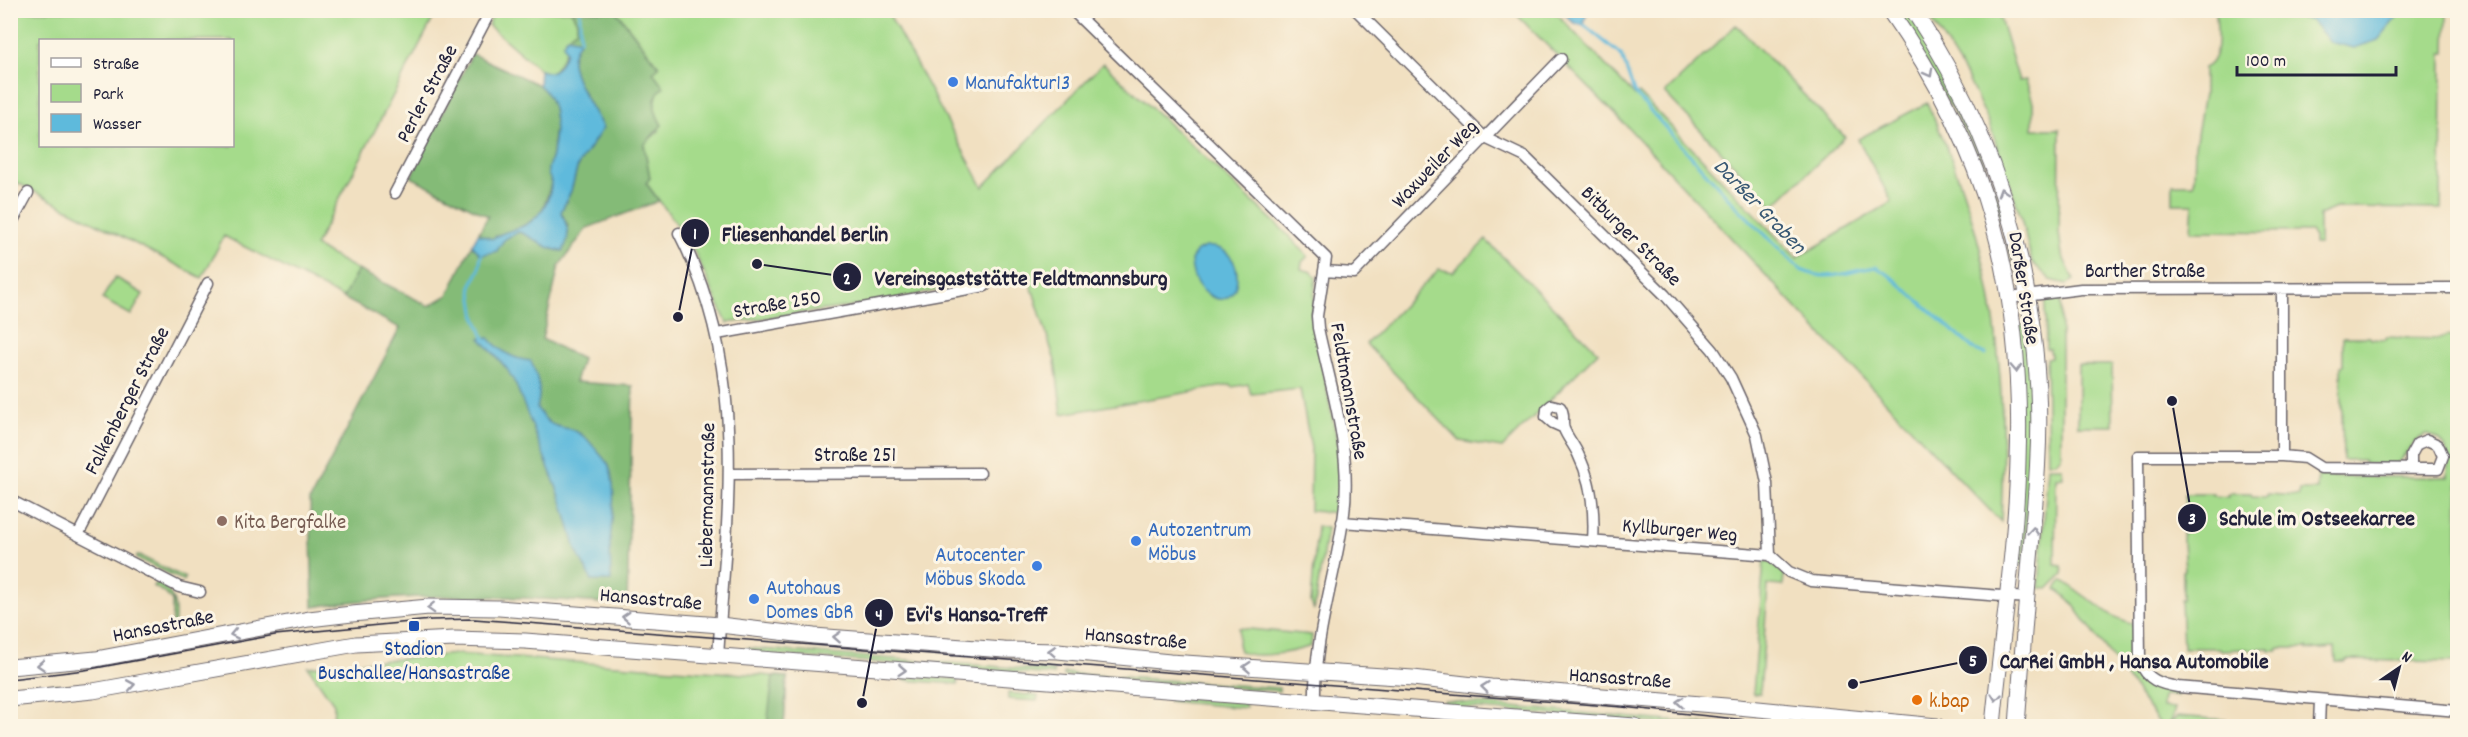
<svg xmlns="http://www.w3.org/2000/svg" width="2468" height="737" viewBox="0 0 2468 737" font-family="Dekko,sans-serif">
<rect width="100%" height="100%" fill="#fcf5e5"/>
<filter id="ink" filterUnits="userSpaceOnUse"><feTurbulence type="fractalNoise" baseFrequency=".0167" numOctaves="2"/><feDisplacementMap in="SourceGraphic" scale="12" xChannelSelector="R" yChannelSelector="G"/><feConvolveMatrix kernelMatrix="1 2 1 2 8 2 1 2 1" color-interpolation-filters="sRGB"/></filter>
<filter id="wash" filterUnits="userSpaceOnUse"><feTurbulence type="fractalNoise" baseFrequency=".008" numOctaves="4" result="noise"/><feDisplacementMap in="SourceGraphic" scale="24" xChannelSelector="R" yChannelSelector="G"/><feGaussianBlur stdDeviation="1.35" result="paint"/><feColorMatrix in="noise" values="0 0 0 0 0 0 0 0 0 0 0 0 0 0 0 0 0 1.4 0 .05"/><feComposite in="paint" operator="in"/></filter>
<g filter="url(#wash)">
<rect width="100%" height="100%" fill="#f1e0c1"/>
<path fill="#a5db8b" stroke="#647e63" stroke-width="1.5" fill-rule="evenodd" d="M496,10L571,11L577,21V29L567,37C566,52 562,63 550,73L540,70L488,25Z
M11,11H437L315,246L358,270L343,298L224,236L202,278L16,182L11,192ZM40,40H232V146H40Z
M616,11H887L983,187L1103,63L1282,229L1308,256L1302,262L1301,269L1312,272L1316,277L1312,317L1338,445L1341,513L1310,511L1311,448L1300,389L1251,394L1248,384L1232,387L1231,385L1062,414L1055,361L1028,275L995,286L988,277L969,284L871,304L727,323L690,242L646,183L650,178L644,144L659,131L654,108L658,91L653,72L659,66Z
M1513,11H1554L1635,96L1639,93L1797,258L1892,202L1858,139L1927,103C1995,245 2008,367 2001,522L1816,329L1622,121Z
M1896,11H1906L1919,29L1965,113L2004,214L2016,273L1989,178L1980,158Z
M1926,11H1998L2019,81L2026,80L2033,102V129H2060L2059,233L2062,255L2074,280L2067,284L2051,280L2032,262L2020,214L1989,123L1967,77Z
M2216,11H2447L2446,53H2442L2441,209L2336,208L2319,215V244H2314V237L2310,232L2191,231L2193,204H2173V184H2194L2195,146L2204,94V68C2223,60 2216,28 2216,11Z
M1736,25L1845,137L1773,206L1665,93Z
M1486,240L1598,352L1502,448L1460,441L1366,344L1439,269L1453,272Z
M115,277L143,294L131,315L102,299Z
M2061,297V457L2056,462H2048L2046,358L2051,357L2050,349H2046L2045,306L2047,301Z
M2027,325L2032,385V446L2024,565L2016,564L2018,326Z
M2448,335L2454,337L2458,344L2457,662L2346,660L2345,662H2336L2335,648L2307,650V648H2278V650H2269V648L2221,650L2220,648H2183L2181,600H2183V571L2185,570L2183,542L2185,494H2214V496L2229,497V494H2251L2252,496L2267,497V494L2299,496V490H2317L2318,475L2328,477H2448C2447,458 2451,439 2428,435C2411,438 2409,455 2396,464H2364V460H2343L2341,366L2343,365V337H2370L2371,339L2386,340V337L2437,339Z
M2078,365H2112L2113,426H2078Z
M2048,467H2062L2063,477L2056,478L2055,565L2062,566L2063,574L2048,589L2039,588Z
M1317,526L1327,528L1314,611L1311,602Z
M138,555L185,578L184,581L136,558Z
M1764,561H1768L1784,573L1783,586L1768,585L1760,693L1753,694Z
M2062,580L2113,616L2133,624L2136,666L2140,672L2177,693V696L2163,695L2162,707L2175,708L2172,719L2167,725L2160,724L2070,600L2056,589Z
M157,582C178,594 176,611 174,632L172,633V601L164,592L153,586Z
M1239,628L1312,635L1311,646C1295,652 1253,660 1240,651L1238,644Z
M746,648L1054,671V675L747,653Z
M457,654L787,677L784,726H333L334,704L308,667Z
M1064,673L1279,688V691L1064,676Z
M905,676L957,679L958,684L903,680Z
M57,684L58,689L11,693V688Z
M1008,693L1038,696L1037,701L1008,699Z
M1170,696L1245,703L1246,708L1168,701Z
M1444,701L1726,726H1689L1444,706Z
M2177,716L2226,720V726H2168Z"/>
<path fill="#84bb77" stroke="#536e59" stroke-width="1.5" d="M571,11H616L659,67L653,72L664,87C650,97 654,112 662,125L644,145L650,178L646,183L659,201L587,228L559,266L542,339L582,359L575,382L633,386L627,605C521,596 418,590 313,607L310,500L400,328L343,298L358,270L429,306L448,295L472,245L481,255L505,238L519,232L533,237L568,226L561,212L571,191L578,165L602,128C594,110 573,81 572,62C571,54 576,46 580,40L567,37L577,29V21Z
M472,54L539,85L549,95L554,109L555,125L552,154L548,173L552,180C544,208 544,218 514,230C505,233 500,233 492,239L478,234L488,216L411,177Z
M773,676L787,677L784,726H767Z"/>
<path fill="#5ebadc" stroke="#406e8c" stroke-width="1.5" d="M1562,11H1587L1584,25C1573,26 1569,18 1562,11Z
M2293,11H2402L2378,40L2354,48L2330,42L2312,21L2301,18Z
M567,37L580,40C576,46 571,54 572,62C573,80 594,111 603,128L578,165L571,191L561,212C568,227 571,235 563,251C548,251 534,237 519,232C504,239 504,238 497,251L481,255L472,245L478,234L492,239C506,229 525,230 537,216C546,207 551,194 551,182C551,179 548,176 548,173C547,168 551,160 552,155C556,131 559,102 539,85L540,70L550,73L558,67L566,53L563,43Z
M1205,247C1251,243 1243,317 1209,295C1195,286 1192,275 1191,260L1197,251Z
M480,338H489C501,352 513,359 531,361C538,378 542,390 537,408C555,437 565,420 586,438C588,440 609,464 609,466C618,490 611,520 610,544C610,557 611,569 611,581H592L576,550L563,504L516,385L507,369Z"/>
<g fill="none" stroke-linecap="round" stroke-linejoin="round">
<path stroke="#5ebadc" stroke-width="3" d="M1584,25L1622,56L1634,92L1638,97L1733,203L1801,270C1831,283 1846,271 1876,267L1889,275L1975,350L1986,354
M580,40V10
M481,255L479,270L471,286L476,318L485,340"/>
</g>
</g>
<g filter="url(#ink)">
<g fill="none" stroke-linecap="round" stroke-linejoin="round">
<defs>
<path id="minor" d="M1072,10L1326,258L1317,316L1318,328C1331,389 1352,450 1344,513C1336,576 1313,638 1315,703
M1356,10L1485,138L1525,157L1665,295L1713,350L1731,378L1757,435L1767,483L1770,555
M395,193L491,10
M10,226L28,193
M679,233C750,371 727,509 718,657
M1324,271L1354,273L1561,59
M2009,298L2081,289L2458,288
M717,334L985,286
M1562,427L1553,423L1546,417L1547,409L1552,405L1560,407C1566,415 1561,421 1564,429C1567,437 1574,445 1578,454C1592,482 1595,510 1593,541
M2282,456V290
M2411,469V455L2417,444L2427,440L2438,445L2443,456L2438,469L2321,468L2305,458L2282,456H2138L2140,662C2147,680 2160,684 2178,687L2458,711
M730,474L980,473
M10,500L179,587L200,592
M1342,522L1770,555L1789,572L1811,581L2027,598
M78,535L208,283
M2319,726L2320,700"/>
<path id="secondary" d="M1889,10C1988,151 2024,288 2018,460C2016,549 2001,638 1993,726
M1913,10C1990,126 2031,252 2038,390C2041,446 2035,503 2030,559C2025,615 2021,671 2017,726
M10,667L96,659L309,619L352,614L429,607L499,608L720,625L814,636L1004,650L1058,651L1170,662L1413,678L1491,687L1738,707L1937,726
M10,699L93,691L356,644L454,639L525,641L1635,726"/>
</defs>
<use href="#minor" stroke="#6a646a" stroke-width="13"/>
<use href="#secondary" stroke="#6a646a" stroke-width="17"/>
<use href="#minor" stroke="#fff" stroke-width="10"/>
<use href="#secondary" stroke="#fff" stroke-width="15"/>
<path stroke="#22223b" stroke-width="1.5" d="M10,679L85,670L275,635L431,620L474,619L1622,707L1805,726"/>
</g>
<defs><path id="oneway-chevron" d="M-2-3.5L2.5 0L-2 3.5" fill="none" stroke-width="1.6" stroke-linecap="round" stroke-linejoin="round" transform="scale(1.5)"/></defs>
<g stroke="#9c9ca7">
<use href="#oneway-chevron" transform="translate(1929 73) rotate(61)"/>
<use href="#oneway-chevron" transform="translate(2002 192) rotate(-108)"/>
<use href="#oneway-chevron" transform="translate(2016 368) rotate(87)"/>
<use href="#oneway-chevron" transform="translate(2033 531) rotate(-85)"/>
<use href="#oneway-chevron" transform="translate(431 608) rotate(178)"/>
<use href="#oneway-chevron" transform="translate(626 617) rotate(-176)"/>
<use href="#oneway-chevron" transform="translate(234 634) rotate(169)"/>
<use href="#oneway-chevron" transform="translate(837 637) rotate(-176)"/>
<use href="#oneway-chevron" transform="translate(1052 651) rotate(-177)"/>
<use href="#oneway-chevron" transform="translate(41 665) rotate(177)"/>
<use href="#oneway-chevron" transform="translate(1247 667) rotate(-176)"/>
<use href="#oneway-chevron" transform="translate(902 670) rotate(4)"/>
<use href="#oneway-chevron" transform="translate(131 685) rotate(-10)"/>
<use href="#oneway-chevron" transform="translate(1485 687) rotate(-174)"/>
<use href="#oneway-chevron" transform="translate(1996 697) rotate(96)"/>
<use href="#oneway-chevron" transform="translate(1680 702) rotate(-176)"/>
</g>
</g>
<g fill="#3f7fe0" stroke="#fcf5e5" stroke-width="2">
<circle cx="953" cy="82" r="6"/>
<circle cx="1136" cy="541" r="6"/>
<circle cx="1037" cy="566" r="6"/>
<circle cx="754" cy="599" r="6"/>
</g>
<circle fill="#8d6e63" stroke="#fcf5e5" stroke-width="2" cx="222" cy="521" r="6"/>
<rect fill="#1a4fb4" stroke="#fcf5e5" stroke-width="2" x="408" y="620" width="12" height="12" rx="3"/>
<circle fill="#e8710a" stroke="#fcf5e5" stroke-width="2" cx="1917" cy="700" r="6"/>
<g text-anchor="middle" stroke-width="6" stroke-linejoin="round" paint-order="stroke">
<g font-size="21" fill="#366cbe" stroke="#fcf5e5" text-anchor="start">
<text x="965" y="89">Manufaktur13</text>
<text x="1148" y="536">Autozentrum<tspan x="1148" dy="24">Möbus</tspan></text>
<text x="1025" y="561" text-anchor="end">Autocenter<tspan x="1025" dy="24">Möbus Skoda</tspan></text>
<text x="766" y="594">Autohaus<tspan x="766" dy="24">Domes GbR</tspan></text>
</g>
<g font-size="21" fill="#22223b" stroke="#fcf5e5">
<text transform="translate(426 93) rotate(-62)" y="7">Perler Straße</text>
<text transform="translate(1434 163) rotate(-46)" y="7">Waxweiler Weg</text>
<text transform="translate(1632 235) rotate(45)" y="7">Bitburger Straße</text>
<text x="2145" y="277">Barther Straße</text>
<text transform="translate(2025 288) rotate(81)" y="7">Darßer Straße</text>
<text transform="translate(777 303) rotate(-10)" y="7">Straße 250</text>
<text transform="translate(1350 391) rotate(80)" y="7">Feldtmannstraße</text>
<text transform="translate(126 400) rotate(-63)" y="7">Falkenberger Straße</text>
<text x="855" y="461">Straße 251</text>
<text transform="translate(706 495) rotate(-89)" y="7">Liebermannstraße</text>
<text transform="translate(1680 529) rotate(5)" y="7">Kyllburger Weg</text>
<text transform="translate(651 598) rotate(5)" y="7">Hansastraße</text>
<text transform="translate(163 625) rotate(-11)" y="7">Hansastraße</text>
<text transform="translate(1136 637) rotate(5)" y="7">Hansastraße</text>
<text transform="translate(1620 677) rotate(4)" y="7">Hansastraße</text>
</g>
<g font-size="21" fill="#785e54" stroke="#fcf5e5" text-anchor="start">
<text x="234" y="528">Kita Bergfalke</text>
</g>
<g font-size="21" fill="#164399" stroke="#fcf5e5">
<text x="414" y="655">Stadion<tspan x="414" dy="24">Buschallee/Hansastraße</tspan></text>
</g>
<g font-size="21" fill="#c56008" stroke="#fcf5e5" text-anchor="start">
<text x="1929" y="707">k.bap</text>
</g>
<g font-size="22" font-style="italic" fill="#375773" stroke="#fcf5e5">
<text transform="translate(1761 205) rotate(46)" y="8">Darßer Graben</text>
</g>
</g>
<path fill="none" stroke="#22223b" stroke-width="2" d="M678 317L695 233M757 264L847 277M2172 401L2192 518M862 703L879 613M1853 684L1973 660"/>
<g fill="#22223b" stroke="#fcf5e5" stroke-width="2">
<circle cx="678" cy="317" r="6"/>
<circle cx="757" cy="264" r="6"/>
<circle cx="2172" cy="401" r="6"/>
<circle cx="862" cy="703" r="6"/>
<circle cx="1853" cy="684" r="6"/>
<circle cx="695" cy="233" r="15"/>
<circle cx="847" cy="277" r="15"/>
<circle cx="2192" cy="518" r="15"/>
<circle cx="879" cy="613" r="15"/>
<circle cx="1973" cy="660" r="15"/>
</g>
<g font-size="18" text-anchor="middle" font-weight="bold" fill="#fff">
<text x="695" y="239">1</text>
<text x="847" y="284">2</text>
<text x="2192" y="524">3</text>
<text x="879" y="620">4</text>
<text x="1973" y="666">5</text>
</g>
<g font-size="22" text-anchor="middle" font-weight="bold" fill="#22223b" stroke="#fcf5e5" stroke-width="6" stroke-linejoin="round" paint-order="stroke">
<text x="805" y="241">Fliesenhandel Berlin</text>
<text x="1021" y="285">Vereinsgaststätte Feldtmannsburg</text>
<text x="2317" y="525">Schule im Ostseekarree</text>
<text x="977" y="621">Evi's Hansa-Treff</text>
<text x="2134" y="668">CarRei GmbH , Hansa Automobile</text>
</g>
<rect width="2468" height="737" fill="none" stroke="#fcf5e5" stroke-width="36"/>
<rect x="39" y="39" width="195" height="108" fill="#fcf5e5" stroke="#a5a1a1" stroke-width="1.5"/>
<rect x="51" y="58" width="30" height="9" fill="#ffffff" stroke="#a5a1a1" stroke-width="1.5"/>
<text x="93" y="69" font-size="18" fill="#22223b">Straße</text>
<rect x="51" y="84" width="30" height="18" fill="#a5db8b" stroke="#a5a1a1" stroke-width="1.5"/>
<text x="93" y="99" font-size="18" fill="#22223b">Park</text>
<rect x="51" y="114" width="30" height="18" fill="#5ebadc" stroke="#a5a1a1" stroke-width="1.5"/>
<text x="93" y="129" font-size="18" fill="#22223b">Wasser</text>
<g transform="translate(2399 668) rotate(35)" stroke="#fcf5e5" stroke-width="4.5" paint-order="stroke">
<path d="M0-4.5L10 22L0 15L-10 22Z" fill="#22223b"/>
<text y="-9" font-size="16" font-weight="bold" text-anchor="middle" fill="#22223b">N</text>
</g>
<path d="M2237 66v9h159v-9" fill="none" stroke="#22223b" stroke-width="3"/>
<text x="2246" y="66" font-size="18" fill="#22223b" stroke="#fcf5e5" stroke-width="4.5" paint-order="stroke">100 m</text>
</svg>
